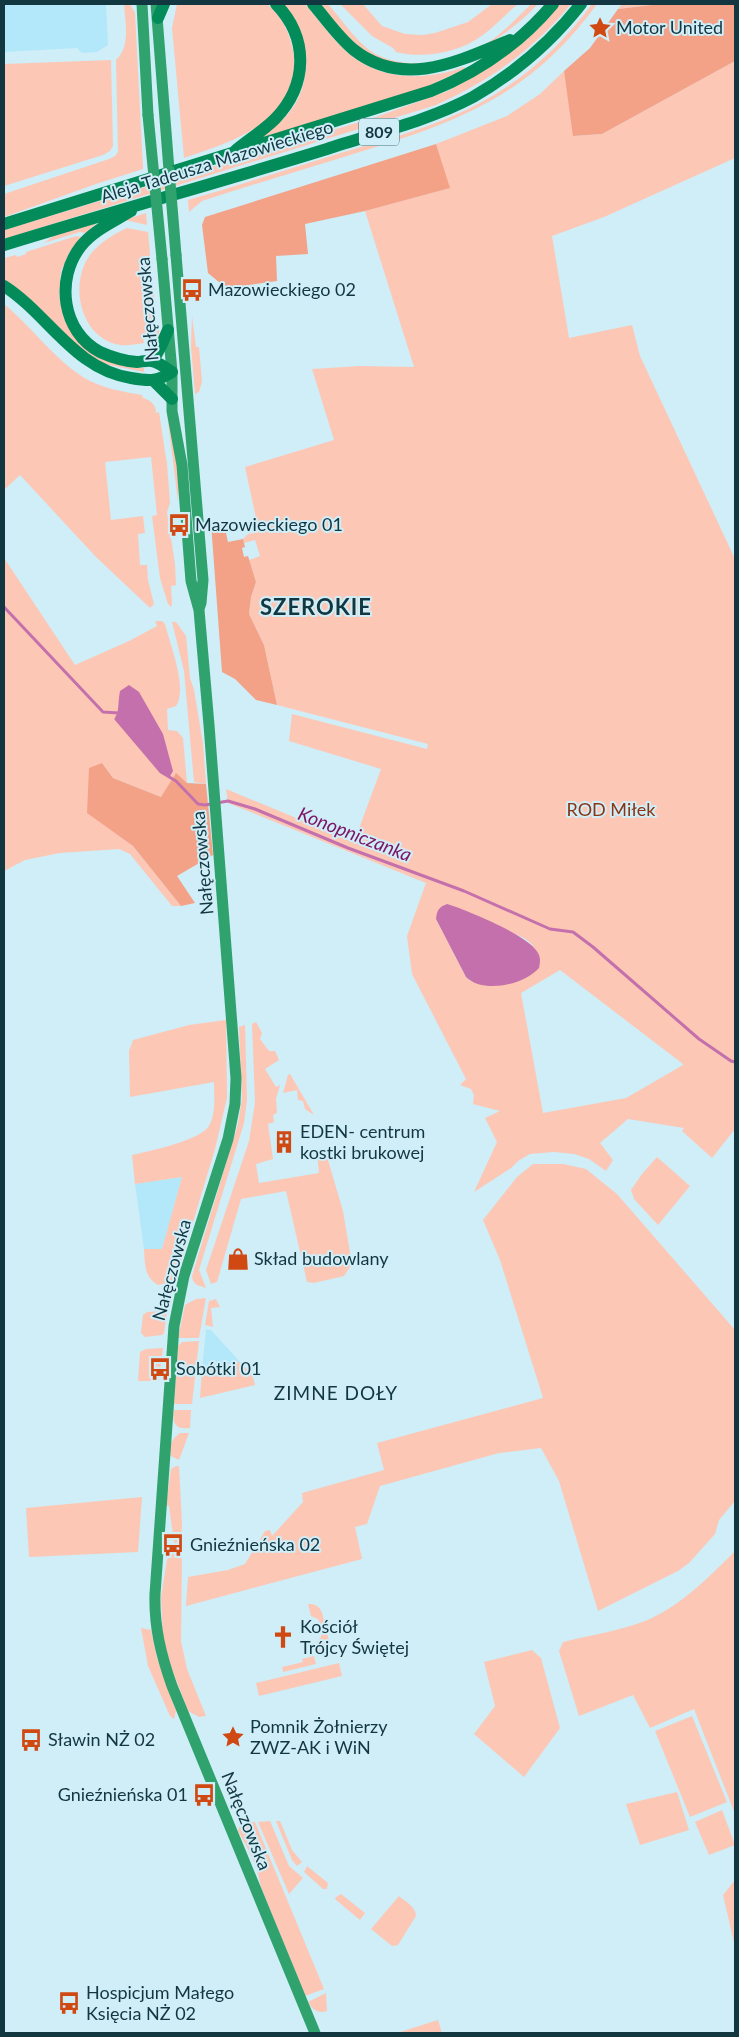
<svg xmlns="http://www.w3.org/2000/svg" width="739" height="2037" viewBox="0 0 739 2037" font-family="Lato,sans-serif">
<rect width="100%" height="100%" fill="#cfeef8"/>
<path fill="#b2e8f9" d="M4,4H106L108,45L97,52L82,53L77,48L4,52Z
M182,1177L162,1250L144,1249L135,1184Z
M206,1329L211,1330L240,1362L202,1369Z"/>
<path fill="#fdc7b5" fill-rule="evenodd" d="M124,4H130L135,13L143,169L96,184L4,217V194L109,159L115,156L118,152L116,60C131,46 125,22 124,4Z
M177,4H267C280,15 288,29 292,46C295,57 295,68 292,80C279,129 226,143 184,158L172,28Z
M284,4H305C319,20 332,39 348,53C381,81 425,81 464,67L465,69L426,87L263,139L262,136C271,129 280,123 288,114C315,82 309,34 284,4Z
M320,4H328C342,20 355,40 372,52C404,72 455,63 486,44C502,34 517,18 531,4H538C499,46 424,89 368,53C348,41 335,21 320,4Z
M340,4H363L382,26L405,34L423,35L435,33L468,22L492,4H518C506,14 495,26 483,35C459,53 424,59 396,52L393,48L372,36Z
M560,4H571C534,49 490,81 436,105L4,239V230L376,117L448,91L491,66Z
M592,4H597C528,99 454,123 347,156C299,171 250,185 202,201L189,212L188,200C240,185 292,168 344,152C381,141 419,131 455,115C510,92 557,52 592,4Z
M622,4H660L618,9Z
M111,60L113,146L110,151L103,155L4,186V64Z
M735,61V158L604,217L552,236L569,338L632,325L640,356L735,559V1129L712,1158L682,1131L684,1128L628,1119L600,1143L613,1160L606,1171L589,1159L574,1154L554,1152L530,1154L518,1161L511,1168L474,1192L497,1142L485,1118L500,1111L473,1104L474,1095L471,1089L460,1085L466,1079L412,974L407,936L426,883L228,803L226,789L354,842L381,769L289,741L292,714L427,749L428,744L277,705L264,645L249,614L251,597L256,582L249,560L260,556L255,540L244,543L243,539L248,534L259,532L245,467L334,440L312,369L360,366L414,367L365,211L449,188L436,144L507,116L540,94L564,71L574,136L602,134ZM447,904L524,938L533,945L470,981L466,977L436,919ZM560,970L683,1064V1065L626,1098L543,1113L521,993Z
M146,213L147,225L125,220Z
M97,223L85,233L80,232L44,243L55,235Z
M127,228L148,232L156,319L149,337H143L144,343C136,344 128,346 121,345C82,340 69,288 88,258C97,244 112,235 127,228Z
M76,236L81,237L70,251L61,271L59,296L64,319L70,329L132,367L144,368V372L105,364L85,352L4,280V258L16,255L17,257L26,254V252Z
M4,304C32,327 59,365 90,381C107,389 124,392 142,395L143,398C150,400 156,404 156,413L159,412L167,464L170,503L167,512L175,564L176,585L171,586L172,604L171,607L168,604L160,578L152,516L157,515L151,457L105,462L111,520L143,516L145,533L138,534L140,565H147L148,580L154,604L150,608L96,557L20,475L4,490Z
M192,316L196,347H199L202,382L199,392L195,394L191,346Z
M159,322V337L154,348L151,340Z
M169,411L179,469L178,502L167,413Z
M4,558L75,665L129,641L157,626L155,621H162L165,624C170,644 188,689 176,706L167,709L168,730L177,731L183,738L187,783L161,797L113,778L102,763L87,812L133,846L181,906H172L130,854L119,849L60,853L25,860L4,871Z
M172,622H176L186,636L190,678L194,690L203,744L206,784L194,782L184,671Z
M226,1020L227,1098L215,1149L177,1275L168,1283L158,1285C144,1277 145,1264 144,1249H162L182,1177L135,1184L132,1155C149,1151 204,1140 210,1124C216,1111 214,1096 214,1082L130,1097L129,1051L133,1040L189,1025Z
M256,1022L262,1033L260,1039L269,1051H275L279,1060L265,1069L276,1087L280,1085L276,1099L277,1113L273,1115L274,1122L268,1124L273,1159L256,1164L259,1183L319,1173L317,1153L325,1150L343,1211L352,1264L344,1276L314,1283L307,1282L286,1191L241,1199L217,1282L211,1284L206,1270L249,1141L255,1102L252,1024Z
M245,1025L247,1100L244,1123L199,1270L206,1288L197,1285L193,1281L192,1276L238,1124L242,1099L239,1027Z
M290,1074L314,1115L305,1109L303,1101L298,1100L297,1090L283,1093L288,1075Z
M657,1157L690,1186L658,1225L634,1199L631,1190L642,1174Z
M533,1164H563L586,1169L617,1194L735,1330V1501L719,1520L715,1534L689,1563L678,1571L598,1611L559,1481L541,1448L499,1453L380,1486L367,1524L355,1527L362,1559L186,1606L188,1577L228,1570L245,1564L265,1531L270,1530L272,1536L303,1502L302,1493L384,1470L377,1443L543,1398L500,1260L483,1220L517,1177Z
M206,1298L199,1338H178L185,1305L196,1299Z
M216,1299L220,1307L211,1308L213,1327L205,1325L209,1301Z
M167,1311L164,1333L162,1335L145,1337L141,1333L143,1315L147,1312Z
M199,1341L192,1404H174L178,1346L182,1342Z
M163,1348L159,1381H138L140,1352L146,1349Z
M240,1362L252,1374L255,1385L200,1398L202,1369Z
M174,1410H191L190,1428C175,1430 172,1423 174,1410Z
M180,1433H189L179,1460L171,1456C168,1446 172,1439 180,1433Z
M176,1466H179L182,1523L181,1549H175L169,1506L166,1505L171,1469Z
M142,1497L138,1552L29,1557L26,1508Z
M735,1551V1814L694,1709L650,1728L633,1695L579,1716L559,1651L563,1642C590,1635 619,1631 645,1621C680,1607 709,1577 735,1551Z
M172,1552L182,1554L181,1641L187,1669L206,1716L199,1717L188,1711L170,1664L163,1639L161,1597L167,1560Z
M308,1604C321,1603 322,1613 325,1623L321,1625L318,1619L311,1616Z
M141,1628L151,1630L157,1658L176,1711L174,1719L170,1716L148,1666Z
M326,1629C329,1640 332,1649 320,1655L317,1642L321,1637L323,1630Z
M532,1650L541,1658L560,1728L524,1777L474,1734L495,1706L484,1662Z
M314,1656L316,1664L283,1672L282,1667L303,1662L302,1659Z
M339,1663L342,1676L259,1696L256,1683Z
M692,1716L727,1802L690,1817L655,1731Z
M677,1792L689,1830L640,1845L626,1804Z
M722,1810L735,1845L709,1855L695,1822Z
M270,1821L289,1866L303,1878L289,1894L258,1822Z
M276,1821H280L292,1850L302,1862L297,1866L292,1860Z
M255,1822L324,1989L305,1996L261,1887L257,1869L248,1849L238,1831L240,1824Z
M307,1866L328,1883L327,1889H323L304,1872Z
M735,1880V1947L723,1895Z
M341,1894L365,1913L360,1920L335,1899L336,1897Z
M399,1896C406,1902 416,1907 416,1916L398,1945L392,1946L371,1929Z
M326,1993L327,2011C318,2014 313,2010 308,2002Z
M438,2020L442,2033H397Z"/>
<path fill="#f3a287" d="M660,4H735V61L602,134L573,136L564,71L590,48L618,9Z
M436,144L450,188L365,211L305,224L308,254L276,256L277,281L226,288L208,273L202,225L205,217Z
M211,523L224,524L228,542L243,539L245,547L242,548L244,557L248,556L256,582L251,597L249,614L264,645L277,705L256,700L235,679L222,672Z
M102,763L113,778L161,797L176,773L187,783L206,784L213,855L177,876L195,903L181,906L133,846L87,813L89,768Z"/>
<path fill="#c470ac" d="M129,685L139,692L163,734L173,771L169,778L161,772L116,719C119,710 118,701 120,691Z
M447,904C467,910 530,936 538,953C541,958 540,963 539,968C524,985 483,994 466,977L436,919C437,910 439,907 447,904Z"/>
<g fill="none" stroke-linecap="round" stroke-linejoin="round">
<path stroke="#c470ac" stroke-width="3" d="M4,607L103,712L119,713L116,719L161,772L176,781L198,804L205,805L228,801L255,809L348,848L464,891L550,929L573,932L593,947L699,1039L731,1061L735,1062"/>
<path stroke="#30a26e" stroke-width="11" d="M142,4L148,115
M156,4L169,170
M176,255L203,580L201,603L199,609
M162,259L172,372V411L182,465L191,581L199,610L209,725L236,1078L235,1104L228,1139L184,1276L174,1326L155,1594C154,1627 161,1655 172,1686L315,2033"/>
<path stroke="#038c59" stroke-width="12" d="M313,4C326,19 338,37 354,50C404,89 459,61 510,40
M158,18L164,4
M235,151C248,140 263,131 275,119C308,85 309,38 276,4
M4,224L431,91C479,72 520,43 553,4
M4,245C111,212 220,182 327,149C375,133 428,121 473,97C515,73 551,42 581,4
M4,286C49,315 74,369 131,378C148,381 157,382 172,372C166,368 158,362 152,361C147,360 141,362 137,362C124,361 111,357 100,352C62,332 55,279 81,246C94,230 113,222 131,211
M153,361L161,346L168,330
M154,381L172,399"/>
<path stroke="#30a26e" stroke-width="11" d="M148,115L162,259
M169,170L176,255"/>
</g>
<defs>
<symbol id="sight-bare" viewBox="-9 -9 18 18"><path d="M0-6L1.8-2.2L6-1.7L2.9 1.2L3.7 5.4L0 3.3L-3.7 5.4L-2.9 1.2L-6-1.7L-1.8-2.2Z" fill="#d04912" stroke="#cfeef8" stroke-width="2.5" paint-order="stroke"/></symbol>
<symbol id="bus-bare" viewBox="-9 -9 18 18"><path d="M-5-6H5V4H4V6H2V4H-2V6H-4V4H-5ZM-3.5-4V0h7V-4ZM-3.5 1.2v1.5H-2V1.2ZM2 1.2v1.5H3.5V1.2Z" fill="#d04912" stroke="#cfeef8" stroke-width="2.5" paint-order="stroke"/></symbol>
<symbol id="building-bare" viewBox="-9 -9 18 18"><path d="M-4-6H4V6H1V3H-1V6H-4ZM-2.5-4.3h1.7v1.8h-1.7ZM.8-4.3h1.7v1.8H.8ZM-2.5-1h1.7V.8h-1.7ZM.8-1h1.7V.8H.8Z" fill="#d04912" stroke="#cfeef8" stroke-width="2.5" paint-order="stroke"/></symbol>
<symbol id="shop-bare" viewBox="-9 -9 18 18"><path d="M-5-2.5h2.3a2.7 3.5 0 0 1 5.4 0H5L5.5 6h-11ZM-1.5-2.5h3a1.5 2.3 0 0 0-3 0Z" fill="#d04912" stroke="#cfeef8" stroke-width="2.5" paint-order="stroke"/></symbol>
<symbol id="church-bare" viewBox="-9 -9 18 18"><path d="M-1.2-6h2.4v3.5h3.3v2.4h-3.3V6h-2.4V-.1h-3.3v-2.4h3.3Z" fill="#d04912" stroke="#cfeef8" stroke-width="2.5" paint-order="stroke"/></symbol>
</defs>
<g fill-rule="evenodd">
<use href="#sight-bare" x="584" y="12" width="32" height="32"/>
<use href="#bus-bare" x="176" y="274" width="32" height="32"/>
<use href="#bus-bare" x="163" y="509" width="32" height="32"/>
<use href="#building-bare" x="268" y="1126" width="32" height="32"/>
<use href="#shop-bare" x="222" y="1243" width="32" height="32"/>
<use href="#bus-bare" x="144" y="1353" width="32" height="32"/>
<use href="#bus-bare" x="157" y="1529" width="32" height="32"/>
<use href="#church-bare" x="267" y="1621" width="32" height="32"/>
<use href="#sight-bare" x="217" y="1721" width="32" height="32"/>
<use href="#bus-bare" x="15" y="1724" width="32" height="32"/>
<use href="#bus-bare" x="188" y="1779" width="32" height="32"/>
<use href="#bus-bare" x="53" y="1987" width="32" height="32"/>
</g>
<g text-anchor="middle" stroke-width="4" stroke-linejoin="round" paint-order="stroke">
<rect fill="#cfeef8" stroke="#4b6e78" stroke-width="1" x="359" y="118.5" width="40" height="27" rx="4"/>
<g font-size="16" font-weight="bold" fill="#133741">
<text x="379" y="138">809</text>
</g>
<g font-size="18" fill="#133741" stroke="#cfeef8" text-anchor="start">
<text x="616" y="34">Motor United</text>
<text x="208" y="296">Mazowieckiego 02</text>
<text x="195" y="531">Mazowieckiego 01</text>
<text x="300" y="1138">EDEN- centrum<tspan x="300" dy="21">kostki brukowej</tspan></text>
<text x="254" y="1265">Skład budowlany</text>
<text x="176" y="1375">Sobótki 01</text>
<text x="190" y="1551">Gnieźnieńska 02</text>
<text x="300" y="1633">Kościół<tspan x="300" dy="21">Trójcy Świętej</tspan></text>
<text x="250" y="1733">Pomnik Żołnierzy<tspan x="250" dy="21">ZWZ-AK i WiN</tspan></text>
<text x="48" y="1746">Sławin NŻ 02</text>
<text x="188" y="1801" text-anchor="end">Gnieźnieńska 01</text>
<text x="86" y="1999">Hospicjum Małego<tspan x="86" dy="21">Księcia NŻ 02</tspan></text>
</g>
<g font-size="18" fill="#133741" stroke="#cfeef8">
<text transform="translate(217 162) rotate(-17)" y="6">Aleja Tadeusza Mazowieckiego</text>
<text transform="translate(148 309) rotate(-95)" y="6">Nałęczowska</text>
<text transform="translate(203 863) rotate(-95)" y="6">Nałęczowska</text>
<text transform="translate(172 1270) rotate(-75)" y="6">Nałęczowska</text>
<text transform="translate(246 1821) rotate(68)" y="6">Nałęczowska</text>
</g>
<g font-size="18" fill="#8c3413" stroke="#cfeef8">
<text x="611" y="816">ROD Miłek</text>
</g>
<g font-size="19" font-style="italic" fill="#7c1566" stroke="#cfeef8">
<text transform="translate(355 834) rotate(21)" y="7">Konopniczanka</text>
</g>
<g font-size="19" letter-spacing="1" fill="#133741" stroke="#cfeef8">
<text x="336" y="1400">ZIMNE DOŁY</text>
</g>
<g font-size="22" font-weight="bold" letter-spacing="1" fill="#133741" stroke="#cfeef8">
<text x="316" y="615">SZEROKIE</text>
</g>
</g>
<rect width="739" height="2037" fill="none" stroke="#133741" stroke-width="10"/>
</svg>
